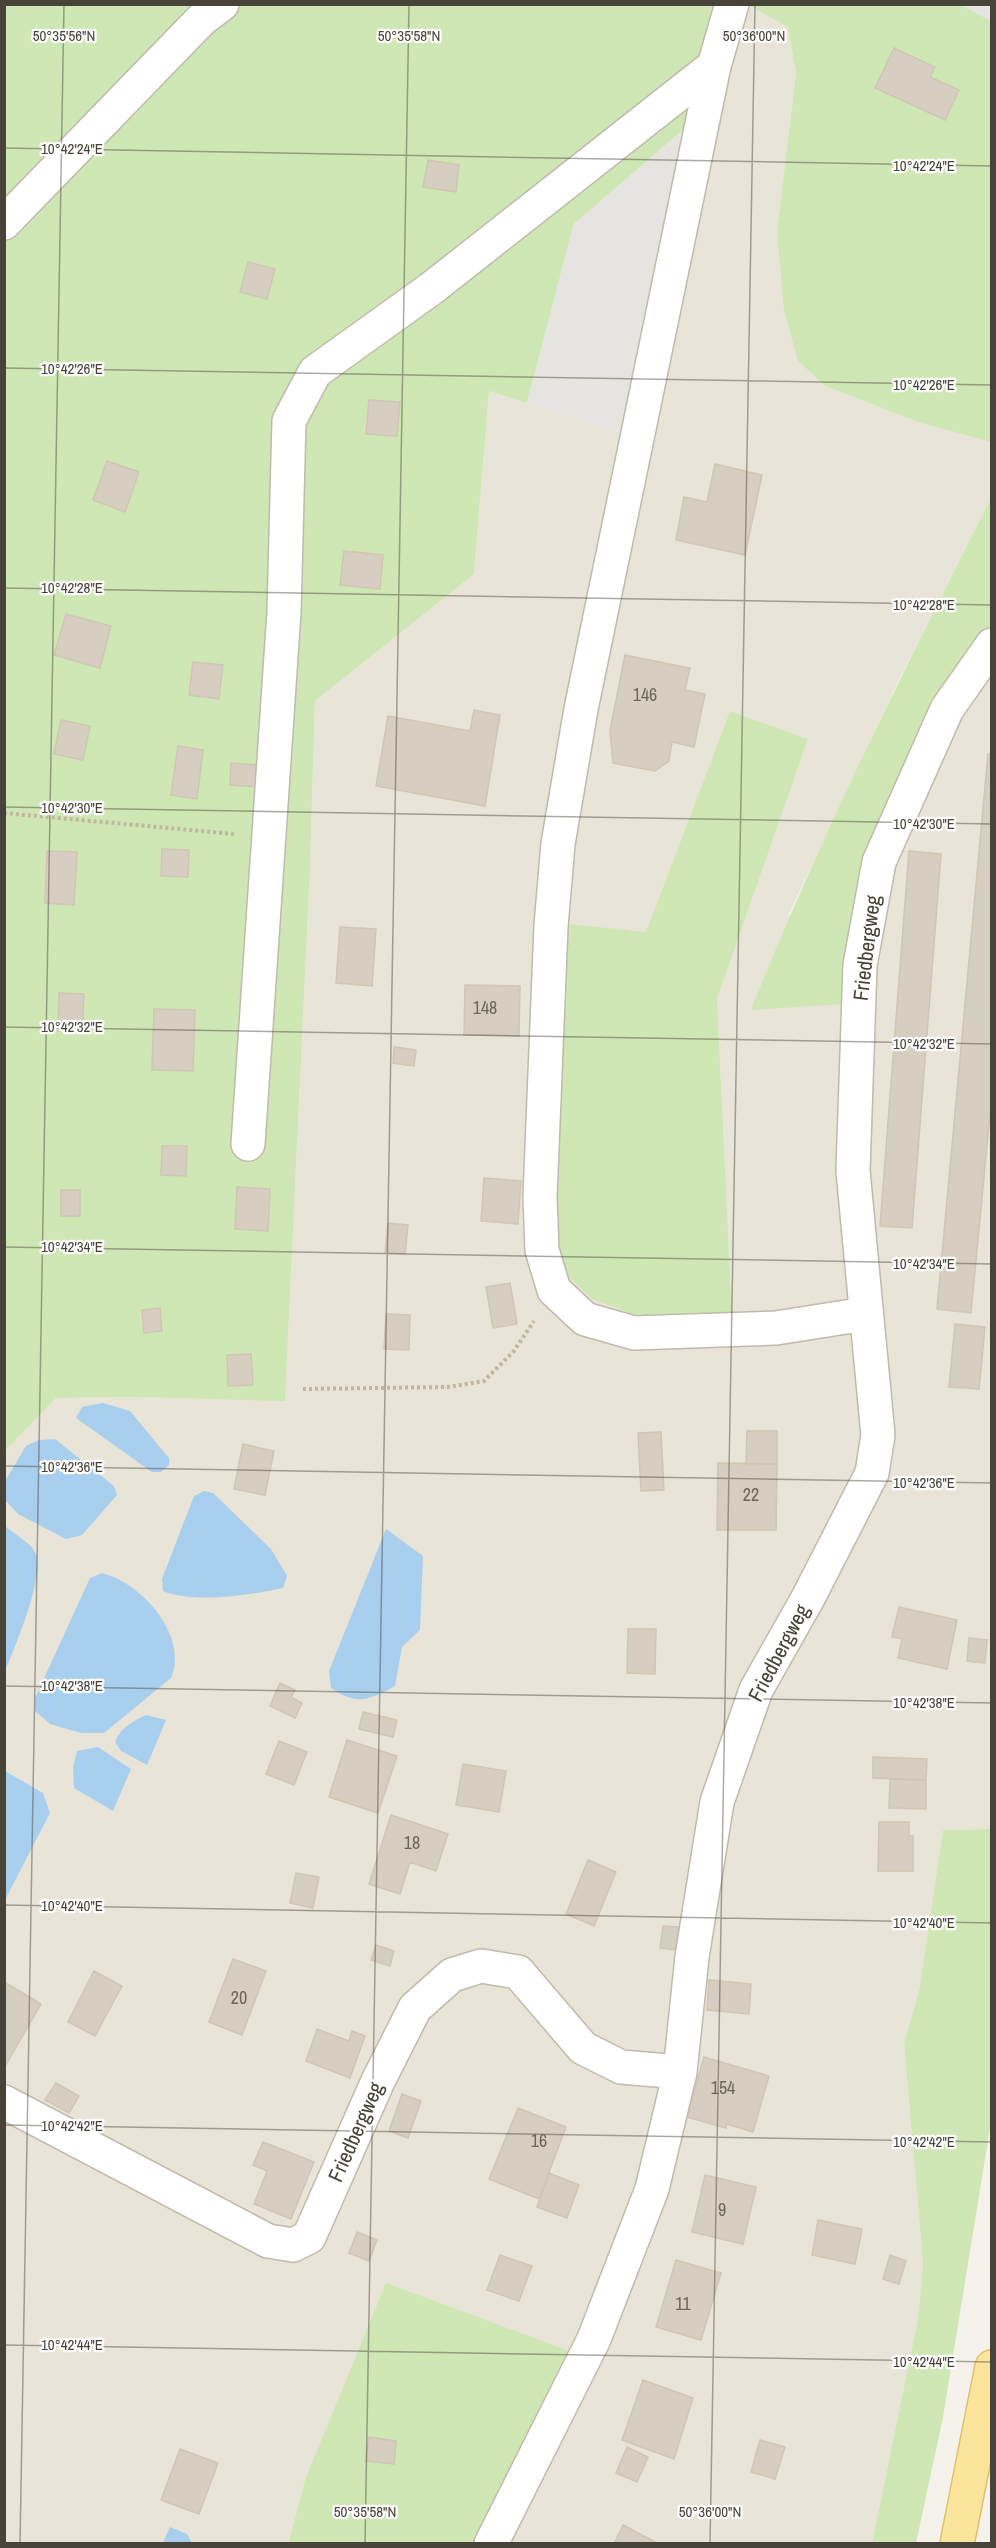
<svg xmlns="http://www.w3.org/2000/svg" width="996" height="2548" viewBox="0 0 996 2548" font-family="'Archivo Narrow',sans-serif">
<rect width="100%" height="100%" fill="#f4f2ea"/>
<path fill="#e8e4d8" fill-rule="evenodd" d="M748,5L788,27L796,74L777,230L798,361L825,386L921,423L992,442L991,498L899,680L788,916L879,862L991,645V1829L943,1830L919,1991L904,2043L923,2264L918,2319L872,2543H491L305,2480L288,2543L5,2544V1451L56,1398L135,1397L285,1400L310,868L315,701L474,574L489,391L637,438L714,66ZM730,711L808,739L717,999L732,1314L568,925L646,932Z"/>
<path fill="#cee7b4" d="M5,5H732L704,112L574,224L527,403L489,391L474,574L315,701L310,868L285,1401L135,1397L56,1398L5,1451Z
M748,5H961L991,21V442L921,423L825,386L798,361L784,310L777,230L796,74L788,27Z
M991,498V645L879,862L859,1003L751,1010C821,834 906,666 991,498Z
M730,711L808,739L717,999L732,1314L636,1315L592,1299L568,1276L557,1242L554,1192L568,924L646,932Z
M991,1829V2122L943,2417L916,2543H872L918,2319L923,2264L904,2043L919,1991L943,1830Z
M386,2283L585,2357L491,2543L288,2544L305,2480Z"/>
<path fill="#e6e4e1" d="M961,5H991V21Z
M704,112L637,438L527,403L574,224Z"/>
<path fill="#a9cfef" d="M103,1403L130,1411L169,1458V1465L161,1472H152L76,1418L82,1407Z
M55,1439L114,1486L117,1495L82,1535L66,1539L18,1514L5,1500V1481L26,1446L39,1440Z
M204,1491L213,1493L271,1549L287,1576L283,1588C250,1595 195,1604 163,1591L162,1579L194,1496Z
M5,1526C14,1534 32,1543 36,1554C45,1576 14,1649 5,1671Z
M386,1529L423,1556L420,1630L402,1647L395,1686C370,1700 356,1706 331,1688L329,1671Z
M102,1573C142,1583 189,1636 171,1678L104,1733H81L50,1724L35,1711V1698L90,1578Z
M146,1715L166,1720L147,1765L121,1751L115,1742C120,1728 133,1721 146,1715Z
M98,1747L131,1769L113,1811L74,1788L73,1767L77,1751Z
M5,1771L43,1793L50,1813L5,1900Z
M170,2527L187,2534L192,2543H163Z"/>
<path fill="#d6cec0" stroke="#d0c6b3" stroke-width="1.5" d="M894,48L935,67L930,77L959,90L945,120L875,88Z
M428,160L459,165L456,192L423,187Z
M248,262L275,269L267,299L240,292Z
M369,400L400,402L397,436L366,434Z
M107,461L139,472L125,512L93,500Z
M715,464L762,475L745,555L676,540L684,497L707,502Z
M344,551L383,555L380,589L340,585Z
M66,614L111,626L100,668L54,655Z
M625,655L690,668L685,690L705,694L694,747L672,742L669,761L655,771L613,763L610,730Z
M193,662L223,665L219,699L189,695Z
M474,710L500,715L485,806L376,786L388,716L470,731Z
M61,720L90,726L83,760L54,754Z
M178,746L203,750L197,799L171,795Z
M988,754H992V1093L971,1313L937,1309Z
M231,763L260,765L259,787L230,785Z
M162,849L189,850L188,877L161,876Z
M47,851L77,852L74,905L45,903Z
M909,851L941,854L912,1228L880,1226Z
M340,927L376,929L372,986L336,983Z
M465,985L520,986L519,1036L464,1035Z
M59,993L84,994L82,1032L58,1031Z
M154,1009L195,1010L193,1071L152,1070Z
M394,1047L416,1050L414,1066L393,1063Z
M162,1146H187L186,1176L161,1175Z
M484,1178L521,1181L518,1224L481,1221Z
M237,1187L270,1189L268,1231L235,1229Z
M61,1190H80V1216H61Z
M388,1223L408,1225L405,1254L385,1252Z
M510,1283L517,1324L493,1328L486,1287Z
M160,1308L162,1331L144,1333L142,1310Z
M386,1314L410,1315L409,1350L384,1349Z
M955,1324L985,1327L979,1389L949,1387Z
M251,1354L253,1385L228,1386L227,1355Z
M747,1431H777V1464H746Z
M661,1432L664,1490L641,1491L638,1433Z
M243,1444L274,1451L265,1495L234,1489Z
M718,1463L777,1464L776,1530H717Z
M899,1607L957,1620L947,1669L898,1658L902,1639L892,1637Z
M628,1629H656L655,1674L627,1673Z
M969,1638L987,1640L985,1663L967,1661Z
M280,1683L295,1690L291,1697L302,1703L295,1718L270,1706Z
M363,1712L397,1720L393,1737L359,1729Z
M347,1740L397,1756L378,1813L329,1797Z
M279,1741L307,1752L294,1785L266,1774Z
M873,1757L927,1759L926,1780L873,1778Z
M463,1764L506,1771L499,1812L456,1805Z
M890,1779L926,1780V1809L889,1808Z
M391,1815L448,1834L436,1871L410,1862L400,1894L369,1884Z
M879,1822H909V1836H913V1871H878Z
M588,1860L616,1872L594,1926L566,1914Z
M296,1873L319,1877L313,1908L290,1903Z
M663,1926L679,1927L676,1950L660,1948Z
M376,1945L394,1951L390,1966L371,1960Z
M233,1959L266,1971L242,2035L209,2022Z
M94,1971L122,1986L95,2036L68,2022Z
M709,1980L751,1984L749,2014L707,2010Z
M4,1982L41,2004L4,2068Z
M317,2029L349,2041L352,2031L365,2036L350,2078L306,2061Z
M704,2057L769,2076L753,2132L727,2124L726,2128L687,2117Z
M56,2083L79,2096L69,2113L45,2100Z
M402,2094L421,2101L408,2138L389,2131Z
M518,2108L566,2127L539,2199L489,2179Z
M263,2142L314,2162L291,2219L254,2204L267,2171L253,2165Z
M549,2173L579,2185L567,2218L537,2207Z
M705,2175L756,2187L743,2244L692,2232Z
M818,2220L862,2229L855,2264L812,2255Z
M357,2232L377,2240L369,2261L349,2253Z
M500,2255L532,2266L519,2301L487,2290Z
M890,2255L906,2261L899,2284L883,2279Z
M676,2260L721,2273L701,2340L656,2327Z
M643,2380L693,2398L674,2459L622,2440Z
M369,2437L396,2441L394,2464L366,2461Z
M760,2440L785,2447L775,2479L751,2472Z
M627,2447L648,2457L637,2482L616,2473Z
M180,2449L218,2463L199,2514L161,2500Z
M623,2525L659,2544H614Z"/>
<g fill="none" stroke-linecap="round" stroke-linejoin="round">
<defs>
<path id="minor" d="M732,4L714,66L581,709L558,844L551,926L540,1197L542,1250L554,1290L585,1319L634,1333L776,1328L865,1314
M4,223L202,19L222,4
M248,1144L284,612L289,421L315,372L432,288L714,66
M4,2102L268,2241L293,2245L309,2237L378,2081L415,2008L452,1975L481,1966L518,1972L583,2048L621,2067L680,2072
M491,2544L594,2339L652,2189L680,2072L692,1957L717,1802L756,1690L808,1598L872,1473L878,1435L853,1171L860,965L879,862L947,709L992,645"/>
<path id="major" d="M957,2544L992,2367"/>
</defs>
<use href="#minor" stroke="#c0baad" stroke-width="36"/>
<use href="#major" stroke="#e1c26c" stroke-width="36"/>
<path stroke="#c1b69e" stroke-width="4" stroke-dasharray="3 3" stroke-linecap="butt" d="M4,813L234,834
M303,1389L448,1387L484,1381L514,1351L534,1321"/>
<use href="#minor" stroke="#fff" stroke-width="33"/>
<use href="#major" stroke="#fbe49c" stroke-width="33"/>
</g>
<path fill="none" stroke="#484338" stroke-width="1.5" stroke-opacity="0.45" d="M4,148L992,166M4,368L992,385M4,588L992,605M4,807L992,824M4,1027L992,1044M4,1247L992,1264M4,1466L992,1483M4,1686L992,1703M4,1905L992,1923M4,2125L992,2142M4,2345L992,2362M20,2544L64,4M365,2544L409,4M710,2544L755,4"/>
<g text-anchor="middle" stroke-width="4.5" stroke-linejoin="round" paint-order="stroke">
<g font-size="18" fill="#6c665a">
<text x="645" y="701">146</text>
<text x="485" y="1014">148</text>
<text x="751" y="1501">22</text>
<text x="412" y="1849">18</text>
<text x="239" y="2004">20</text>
<text x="723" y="2094">154</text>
<text x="539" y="2147">16</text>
<text x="722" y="2216">9</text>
<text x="683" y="2310">11</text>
</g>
<g font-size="21" fill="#484338" stroke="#fff">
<text transform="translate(867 948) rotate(-83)" y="7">Friedbergweg</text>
<text transform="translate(779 1653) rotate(-62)" y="7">Friedbergweg</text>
<text transform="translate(356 2132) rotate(-66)" y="7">Friedbergweg</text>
</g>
</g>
<g font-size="15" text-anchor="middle" fill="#484338" stroke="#fff" stroke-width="4.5" stroke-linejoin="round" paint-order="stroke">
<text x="64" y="41">50°35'56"N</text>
<text x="409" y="41">50°35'58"N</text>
<text x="754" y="41">50°36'00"N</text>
<text x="72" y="154">10°42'24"E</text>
<text x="924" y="171">10°42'24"E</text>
<text x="72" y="374">10°42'26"E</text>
<text x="924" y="390">10°42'26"E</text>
<text x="72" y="593">10°42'28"E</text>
<text x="924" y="610">10°42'28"E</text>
<text x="72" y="813">10°42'30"E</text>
<text x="924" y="829">10°42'30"E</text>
<text x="72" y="1032">10°42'32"E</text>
<text x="924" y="1049">10°42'32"E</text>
<text x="72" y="1252">10°42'34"E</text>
<text x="924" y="1269">10°42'34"E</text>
<text x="72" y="1472">10°42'36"E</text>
<text x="924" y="1488">10°42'36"E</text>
<text x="72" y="1691">10°42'38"E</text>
<text x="924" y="1708">10°42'38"E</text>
<text x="72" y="1911">10°42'40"E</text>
<text x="924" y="1928">10°42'40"E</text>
<text x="72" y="2131">10°42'42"E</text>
<text x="924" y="2147">10°42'42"E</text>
<text x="72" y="2350">10°42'44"E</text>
<text x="924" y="2367">10°42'44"E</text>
<text x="365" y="2517">50°35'58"N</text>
<text x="710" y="2517">50°36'00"N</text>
</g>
<rect width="996" height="2548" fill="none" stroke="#484338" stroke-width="12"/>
</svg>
